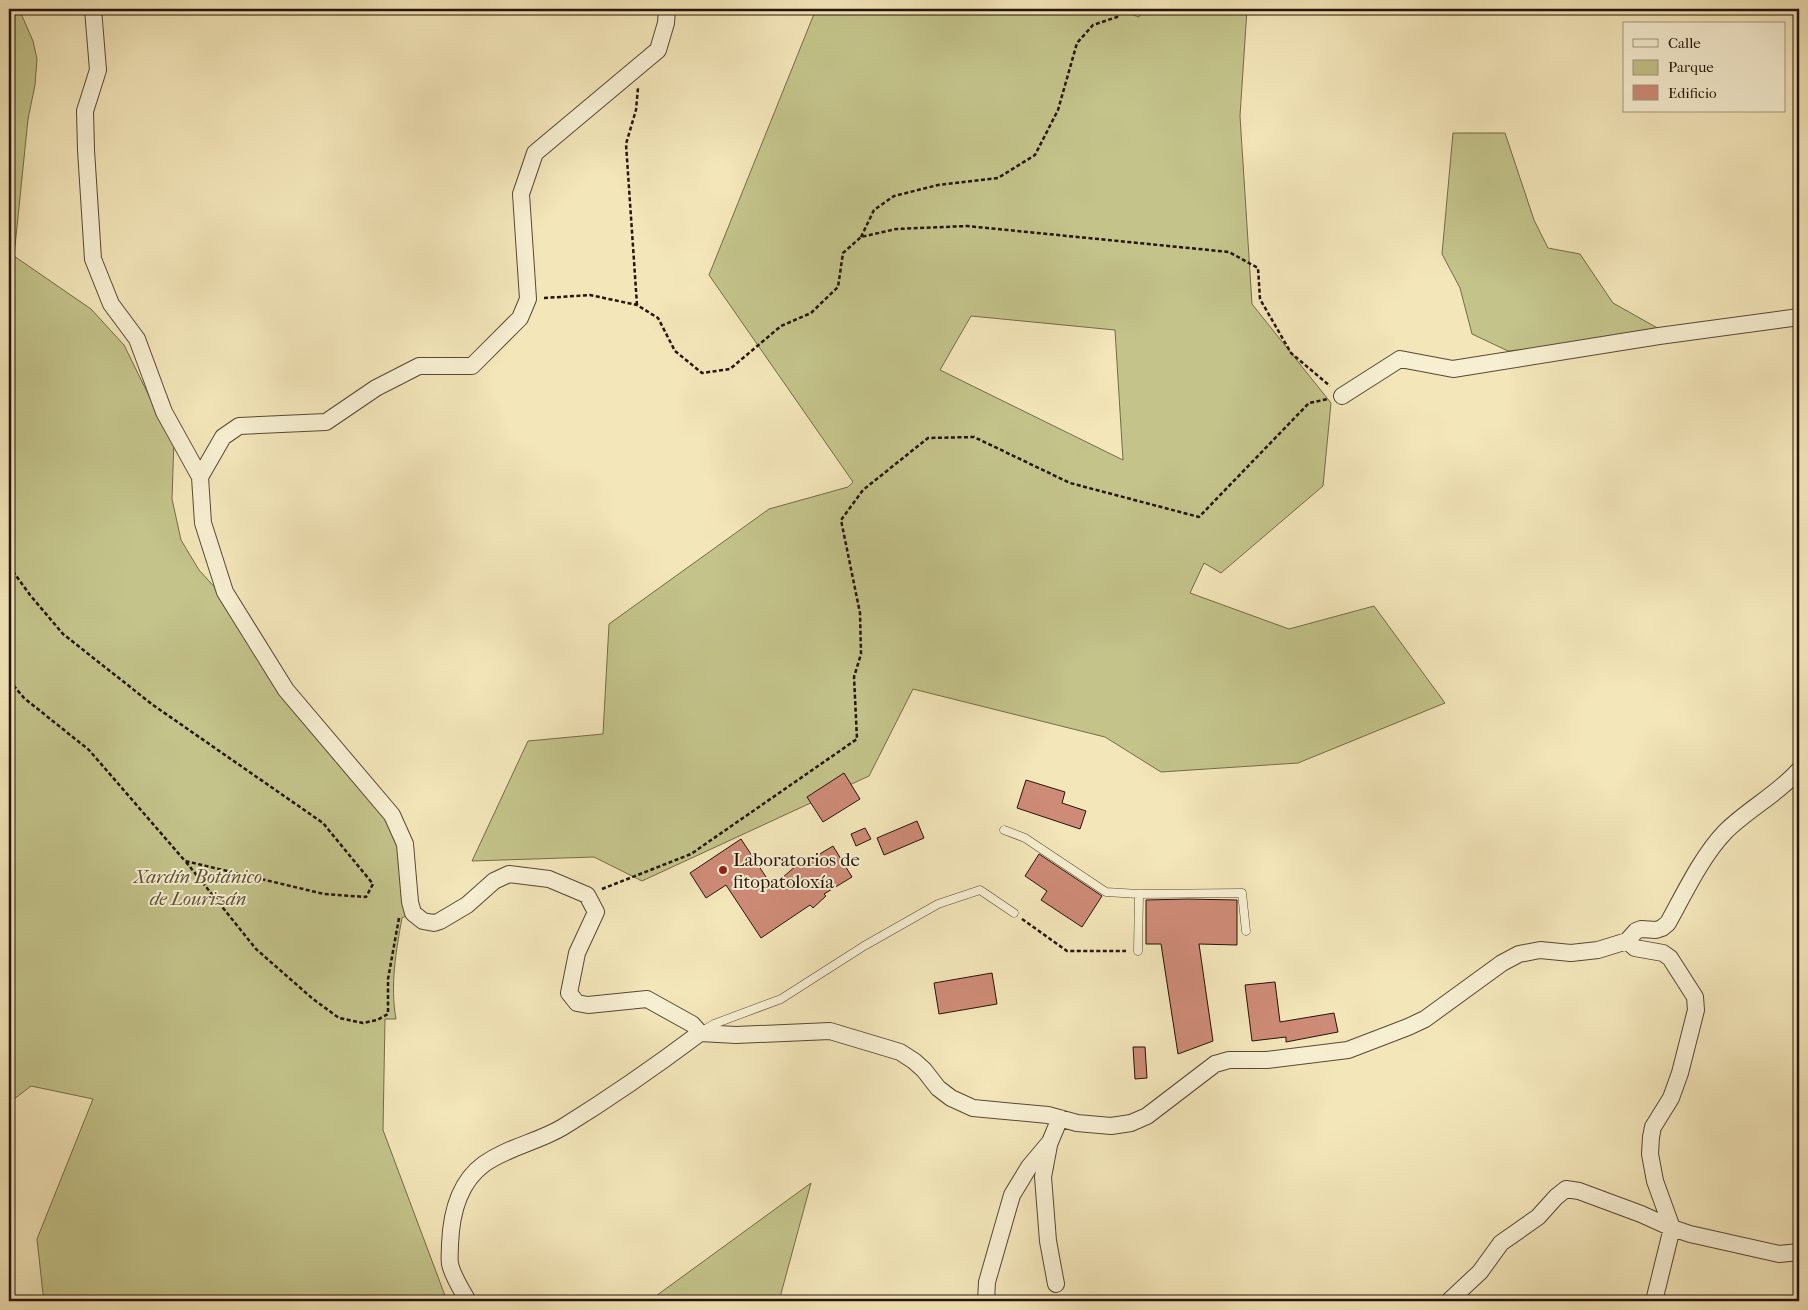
<svg xmlns="http://www.w3.org/2000/svg" width="1808" height="1310" viewBox="0 0 1808 1310" font-family="'IM FELL French Canon',serif">
<rect width="100%" height="100%" fill="#f3e6b9"/>
<filter id="stains"><feTurbulence type="fractalNoise" baseFrequency=".004" numOctaves="4"/><feColorMatrix values="0 0 0 0 .2 0 0 0 0 .09 0 0 0 0 .02 0 0 0 .5 -.17"/></filter>
<radialGradient id="worn" r=".72"><stop offset=".6" stop-color="#630" stop-opacity="0"/><stop offset="1" stop-color="#630" stop-opacity=".3"/></radialGradient>
<path fill="#c3c38a" stroke="#746b4a" fill-rule="evenodd" d="M9,9H19L33,41L37,59L35,85L28,119L14,256L91,309L124,345L157,412L174,439L172,499L181,540L199,570L230,604L368,791L404,847L409,914L402,918C396,951 390,985 396,1019H385L383,1130L447,1301H47L43,1294L37,1239L93,1099L31,1086L9,1103Z
M816,9H1117L1139,17L1143,9H1247L1240,116L1252,304L1331,403L1323,486L1221,573L1204,563L1190,593L1289,629L1374,606L1445,703L1298,763L1161,772L1105,737L913,689L869,776L642,881L594,857L472,861L528,741L603,734L609,624L769,509L848,487L853,482L709,275ZM971,316L1115,330L1123,460L940,370Z
M1453,133H1505L1534,220L1548,248L1580,254L1613,303L1670,335L1508,351L1472,334L1460,288L1442,254Z
M811,1183L779,1301H649Z"/>
<path fill="#ce8b77" stroke="#251309" d="M844,773L860,799L823,822L807,797Z
M1026,780L1065,792L1062,803L1086,811L1080,829L1017,808Z
M917,821L924,838L884,855L877,838Z
M865,828L871,839L856,846L851,834Z
M741,839L768,880L770,879L774,885L798,864L800,866L833,846L852,877L824,894L826,896L813,908L810,905L761,938L726,885L706,898L690,873Z
M1039,854L1102,896L1082,927L1041,900L1047,891L1025,876Z
M1188,899L1237,900V945L1199,944L1213,1041L1178,1054L1161,944H1146V900Z
M992,973L997,1004L939,1014L934,983Z
M1275,982L1280,1022L1334,1013L1338,1032L1286,1042V1037L1252,1041L1245,985Z
M1133,1047H1145L1147,1078L1135,1079Z"/>
<g fill="none" stroke-linecap="round" stroke-linejoin="round">
<defs>
<path id="service" d="M1004,830L1025,838L1106,892L1139,894
M1138,951L1139,894L1242,893L1246,931
M704,1030L714,1024L781,999L864,946L938,904L980,890L1014,913"/>
<path id="minor" d="M93,9L98,70L85,111L86,150L93,259L111,304L137,339L164,412L200,477L203,523L225,592L286,690L392,815L405,844L410,902L413,913L423,921L434,923L440,921L467,905L494,881L509,874L549,879L587,895L596,912L577,953L569,993L577,1003L588,1005L647,999L692,1024L700,1033
M1342,396L1400,359L1453,369L1659,336L1799,317
M200,477L223,437L239,426L326,422L376,388L419,366H472L520,318L528,299L521,194L535,153L658,50L666,23L667,9
M1627,941L1635,948L1663,953L1670,958L1695,997L1696,1010L1680,1073L1671,1098L1653,1127L1651,1137L1650,1154L1655,1181L1672,1228L1654,1301
M1049,1145L1043,1177L1048,1241L1056,1284
M468,1301C461,1289 453,1277 450,1264C449,1258 450,1251 450,1245C451,1214 458,1183 484,1164C508,1147 538,1142 563,1127C610,1098 656,1066 700,1033L736,1035L830,1031L900,1052L914,1061L924,1070L938,1088L951,1098L973,1108L1048,1115L1077,1123L1111,1126L1131,1123L1147,1116L1215,1064L1229,1060H1267L1348,1050L1408,1027L1425,1019L1502,963L1519,954L1540,950L1571,953L1598,950L1627,941L1636,931L1641,929L1656,930L1662,928L1668,923C1684,894 1702,856 1725,832C1748,809 1778,794 1799,770
M986,1301L987,1282L1012,1195L1029,1167L1050,1142L1060,1118
M1449,1301L1480,1272L1501,1243L1538,1217L1556,1197L1566,1189L1579,1191L1641,1214L1672,1228L1690,1234L1779,1254L1799,1252"/>
</defs>
<use href="#service" stroke="#584835" stroke-width="9"/>
<use href="#minor" stroke="#584835" stroke-width="18"/>
<path stroke="#251309" stroke-width="2.5" stroke-dasharray="4 2.5" stroke-linecap="butt" d="M1794,9L1799,13
M861,237L874,210L894,196L938,185L998,178L1035,155L1058,110L1077,43L1093,25L1117,17V9
M544,298L590,295L637,305L658,318L675,351L702,373L730,369L781,326L811,313L838,287L843,253L861,237L896,229L967,226L1229,252L1258,268L1260,299L1291,353L1330,386
M637,305L626,144L636,110L638,88
M9,566L30,595L63,634L153,705L323,823L373,884L366,897L324,894L185,861L89,750L24,698L9,680
M186,862L256,949L313,999L339,1018L363,1023L377,1020L388,1014V979L399,918
M602,889L691,854L857,739L854,677L861,654L860,613L841,520L863,490L928,438L974,437L1070,483L1199,517L1309,403L1328,399
M1022,919L1067,951H1126"/>
<use href="#service" stroke="#f7efd2" stroke-width="8"/>
<use href="#minor" stroke="#f7efd2" stroke-width="16"/>
</g>
<circle fill="#8f2418" stroke="#f7efd2" stroke-width="2" cx="723" cy="870" r="5"/>
<g text-anchor="middle" stroke-width="4" stroke-linejoin="round" paint-order="stroke">
<g font-size="19" fill="#251309" stroke="#f7efd2" text-anchor="start">
<text x="733" y="866">Laboratorios de<tspan x="733" dy="22">fitopatoloxía</tspan></text>
</g>
<g font-size="19" font-style="italic" fill="#5c5136" stroke="#f7efd2">
<text x="198" y="883">Xardín Botánico<tspan x="198" dy="22">de Lourizán</tspan></text>
</g>
</g>
<rect width="1808" height="1310" fill="none" stroke="#f3e6b9" stroke-width="30"/>
<rect x="10" y="10" width="1788" height="1290" fill="none" stroke="#251309" stroke-width="2.5"/>
<rect x="15" y="15" width="1778" height="1280" fill="none" stroke="#251309"/>
<rect x="1623" y="22" width="162" height="90" fill="#f7efd2" stroke="#a39782"/>
<rect x="1633" y="39" width="25" height="8" fill="#f7efd2" stroke="#a39782"/>
<text x="1668" y="48" font-size="15" fill="#251309">Calle</text>
<rect x="1633" y="60" width="25" height="15" fill="#c3c38a" stroke="#a39782"/>
<text x="1668" y="72" font-size="15" fill="#251309">Parque</text>
<rect x="1633" y="85" width="25" height="15" fill="#ce8b77" stroke="#a39782"/>
<text x="1668" y="98" font-size="15" fill="#251309">Edificio</text>
<rect width="100%" height="100%" filter="url(#stains)"/>
<rect width="100%" height="100%" fill="url(#worn)"/>
</svg>
